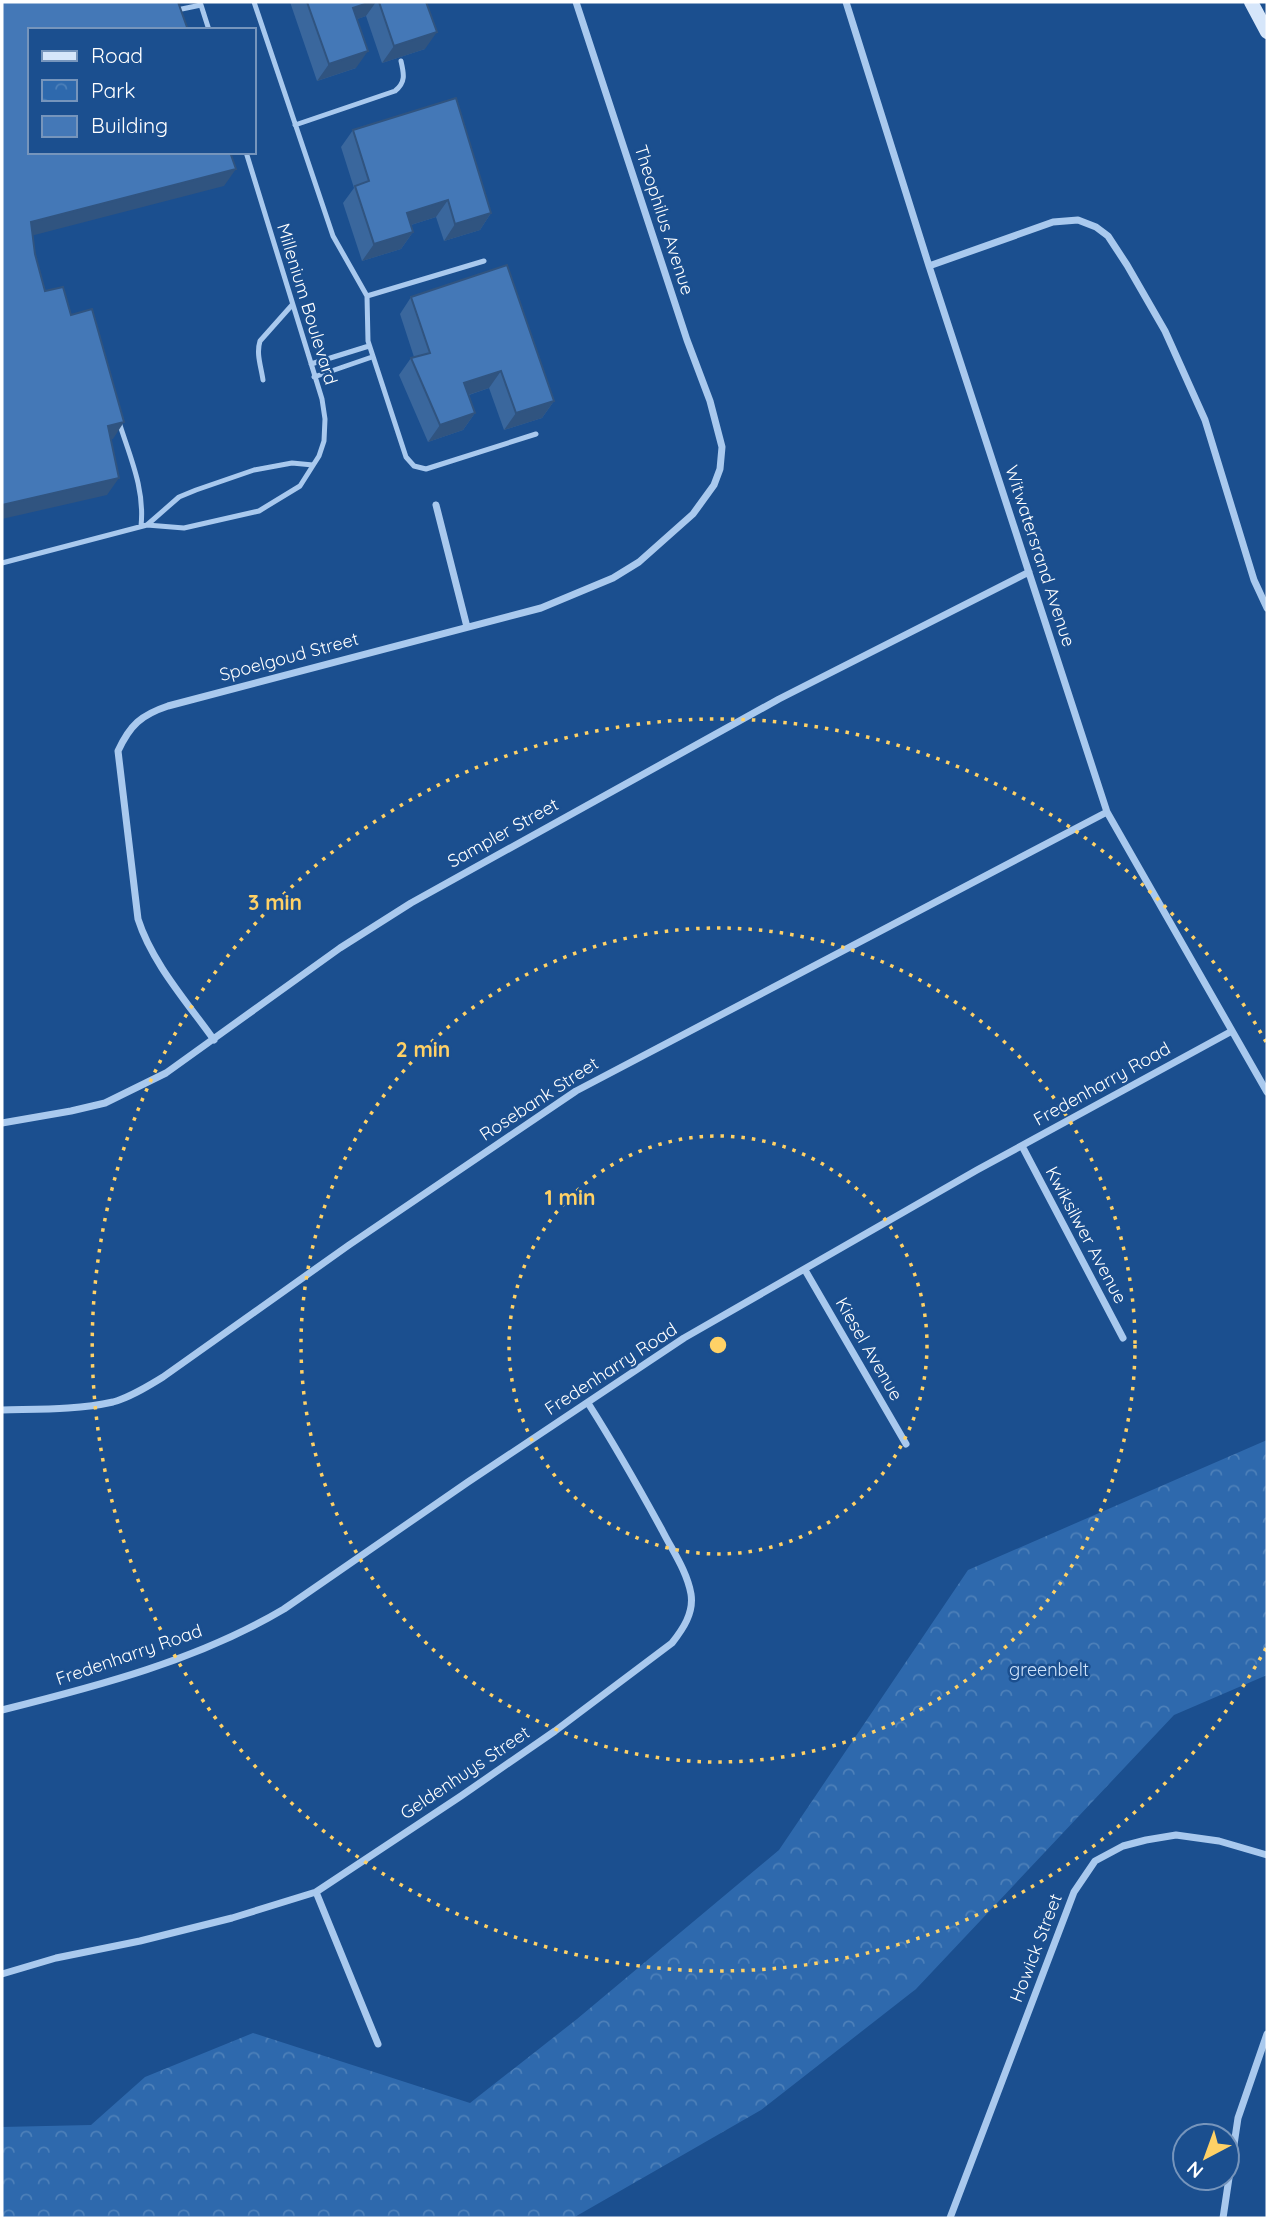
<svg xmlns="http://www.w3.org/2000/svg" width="1269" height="2220" viewBox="0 0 1269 2220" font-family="Quicksand,sans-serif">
<defs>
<pattern id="park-crowns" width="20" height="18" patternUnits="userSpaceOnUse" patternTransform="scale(1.75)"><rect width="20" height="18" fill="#2e69ad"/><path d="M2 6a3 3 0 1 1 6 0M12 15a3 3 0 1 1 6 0" fill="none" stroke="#4d80b9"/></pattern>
</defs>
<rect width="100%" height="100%" fill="#1b4f8f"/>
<path fill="url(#park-crowns)" d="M1267,1440V1675L1174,1715L916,1989L761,2110L573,2218H2V2127L91,2125L145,2077L253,2033L470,2103L577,2019L779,1850L968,1570Z"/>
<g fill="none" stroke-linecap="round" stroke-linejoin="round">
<path stroke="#a9c9ee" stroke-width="5" d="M254,2L333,236L367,296L368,341L406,457L414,466L426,469L536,434
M201,5L209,30
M177,10L201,5
M295,125L395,91C406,82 404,74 401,61
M367,296L484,261
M311,364L369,346
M314,377L372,357
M263,380C261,366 256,354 260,341L292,305
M119,422C130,457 145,489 141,526
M147,525L179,497L196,490L254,470L292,463L313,465
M2,563L147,525L184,528L259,511L300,486L319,456L324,441L325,419L322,399L246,152"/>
<path stroke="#a9c9ee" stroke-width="7" d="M846,2L929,266L1107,812L1267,1092
M929,266L1053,222L1078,220L1096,227L1108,236L1127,265L1165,331L1205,420L1254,580L1267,608
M436,505L467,627
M214,1040C187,1002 152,963 138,919L118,751C130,725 141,715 168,706L541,608L613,578L639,562L693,514L714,485L720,469L722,447L710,401L687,340L576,2
M2,1123L71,1111L105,1103L166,1073L340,948L411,903L779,699L1029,572
M1022,1146L1123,1338
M805,1270L906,1444
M2,1410C39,1409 77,1410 113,1402C131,1397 148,1386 163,1377L349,1245L576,1091L1107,812
M2,1710C98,1686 198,1660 284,1609L468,1482L684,1338L977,1170L1232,1031
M316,1892L378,2044
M2,1974L56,1958L140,1941L232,1918L316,1892L461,1796L555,1731L672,1643C683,1629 694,1613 691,1594C687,1571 672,1550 662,1530C638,1486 614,1444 588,1403
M950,2218L1074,1892L1095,1861L1123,1846L1146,1840L1176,1835L1219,1841L1267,1855
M1223,2218L1238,2118L1267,2034"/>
<path stroke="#d6e6fa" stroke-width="14" d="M1251,2L1267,32"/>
</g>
<path fill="#3a679d" d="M290,2H426L425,49L382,63L366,16L357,19L356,68L317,81Z
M353,130L491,213L480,230L444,241L436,217L411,225L413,232L401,249L362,261L343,203L354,188L341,147Z
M411,297L554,401L542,418L504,430L489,388L469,395L475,413L463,430L428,442L399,375L411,358L414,357L400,314Z"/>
<path fill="#305480" d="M371,2H376L366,16L341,25L353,8Z
M437,32L425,49L382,63L394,46Z
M368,51L356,68L317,81L329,64Z
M236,169L224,186L19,239L31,222Z
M448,200L436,217L395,230L407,213Z
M491,213L480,230L444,241L455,224Z
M413,232L401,249L362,261L374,244Z
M501,371L489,388L453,400L464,383Z
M554,401L542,418L504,430L516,413Z
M475,413L463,430L428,442L440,425Z
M124,422L113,439L96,443L108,426Z
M119,478L107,495L2,519V505Z"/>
<path fill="#4478b7" stroke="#305480" stroke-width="2" d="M2,2H178L188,30H30V152H230L236,169L31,222L35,254L45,291L63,287L71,315L92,309L124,422L108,426L119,478L2,505Z
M307,2H371L353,8L368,51L329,64Z
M379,2H426L437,32L394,46Z
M456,98L491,213L455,224L448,200L407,213L413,232L374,244L355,186L369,181L353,130Z
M507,265L554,401L516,413L501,371L464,383L475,413L440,425L411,358L430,353L411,297Z"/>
<g fill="none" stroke="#ffd166" stroke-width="3.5" stroke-dasharray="3.5 7">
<circle cx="718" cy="1345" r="209"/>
<circle cx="718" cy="1345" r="417"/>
<path d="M1266 1648A626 626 0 1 1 1266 1042"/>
</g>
<g text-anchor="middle" stroke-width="5" stroke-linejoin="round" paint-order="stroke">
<g font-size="18" fill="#fff" stroke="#1b4f8f">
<text transform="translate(664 220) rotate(72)" y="6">Theophilus Avenue</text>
<text transform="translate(307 304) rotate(73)" y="6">Millenium Boulevard</text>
<text transform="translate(1040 556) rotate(72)" y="6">Witwatersrand Avenue</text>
<text transform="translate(289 657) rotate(-15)" y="6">Spoelgoud Street</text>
<text transform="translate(503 833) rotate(-29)" y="6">Sampler Street</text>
<text transform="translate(1102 1084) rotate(-29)" y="6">Fredenharry Road</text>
<text transform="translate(539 1099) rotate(-33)" y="6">Rosebank Street</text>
<text transform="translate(1086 1235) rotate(62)" y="6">Kwiksilwer Avenue</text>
<text transform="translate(869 1349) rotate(60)" y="6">Kiesel Avenue</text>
<text transform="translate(611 1369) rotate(-33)" y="6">Fredenharry Road</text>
<text transform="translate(129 1655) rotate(-19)" y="6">Fredenharry Road</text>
<text transform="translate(465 1773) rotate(-34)" y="6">Geldenhuys Street</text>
<text transform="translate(1036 1948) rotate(-69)" y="6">Howick Street</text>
</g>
<g font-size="18" fill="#cfe3fa" stroke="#1b4f8f">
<text x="1049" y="1676">greenbelt</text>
</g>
</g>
<circle cx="718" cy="1345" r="10" fill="#ffd166" stroke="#1b4f8f" stroke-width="3.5"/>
<g font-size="21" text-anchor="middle" font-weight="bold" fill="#ffd166" stroke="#1b4f8f" stroke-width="5" stroke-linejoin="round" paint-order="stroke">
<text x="275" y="910">3 min</text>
<text x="423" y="1057">2 min</text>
<text x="570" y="1205">1 min</text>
</g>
<rect width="1269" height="2220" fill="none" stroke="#ffffff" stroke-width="7"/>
<rect x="28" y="28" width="228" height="126" fill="#1b4f8f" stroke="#7695bc" stroke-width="2"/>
<rect x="42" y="51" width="35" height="10" fill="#d6e6fa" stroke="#7695bc" stroke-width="2"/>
<text x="91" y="63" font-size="21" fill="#ffffff">Road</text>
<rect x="42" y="80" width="35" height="21" fill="url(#park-crowns)" stroke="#7695bc" stroke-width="2"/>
<text x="91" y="98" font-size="21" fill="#ffffff">Park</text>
<rect x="42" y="116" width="35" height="21" fill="#4478b7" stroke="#7695bc" stroke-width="2"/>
<text x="91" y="133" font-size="21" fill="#ffffff">Building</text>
<g transform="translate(1206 2157) rotate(221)"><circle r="33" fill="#1b4f8f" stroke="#7695bc" stroke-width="2"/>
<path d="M0-5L12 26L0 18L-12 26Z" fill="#ffd166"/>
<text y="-10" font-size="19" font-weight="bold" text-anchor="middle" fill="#ffffff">N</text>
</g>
</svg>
